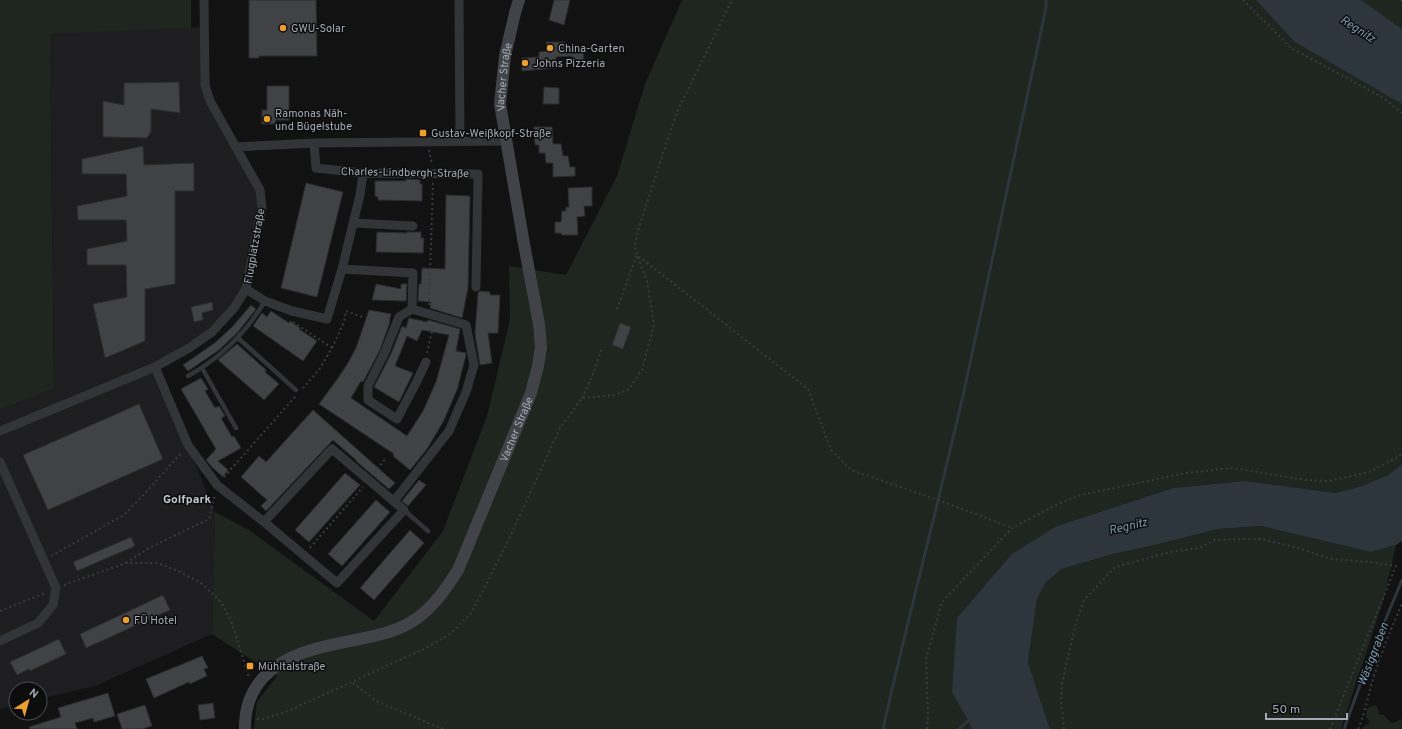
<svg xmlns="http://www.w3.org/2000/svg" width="1402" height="729" viewBox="0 0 1402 729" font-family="Overpass,sans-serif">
<rect width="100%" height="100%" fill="#121213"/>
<path fill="#1e1e20" d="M204,27L205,85L260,190L246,289L212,332L155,367L215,512L212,634L95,686L40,699V689H16V705L0,709V410L54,388L50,34Z"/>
<path fill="#1e261f" d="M0,0H191V28L50,34L54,388L0,410Z
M682,0H1402V464L1388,475L1362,486L1336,493L1245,481L1173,488L1057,526L968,720L972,729H254L257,702L277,676L212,634L215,512L249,530L374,621L443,531L487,416L510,320L509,266L566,275L617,176L645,84Z
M1261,526L1371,552L1396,545L1383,602L1341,729H1050L1028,662L1037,599L1046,582L1062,569L1113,554L1155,545L1218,529Z
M1376,705L1379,712L1378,714L1384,715L1388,720L1393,723L1402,719V729H1361L1370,722L1366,717L1367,708Z"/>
<path fill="#2c363c" d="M1256,0H1361L1402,29V104L1295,42Z
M1402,464V541L1396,545L1371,552L1261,526L1218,529L1155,545L1113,554L1062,569L1046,582L1037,599L1028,662L1050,729H972L968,720L952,692L957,618L1012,554L1057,526L1173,488L1245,481L1336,493L1362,486L1388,475Z"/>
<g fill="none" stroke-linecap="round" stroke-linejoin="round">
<path stroke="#2c363c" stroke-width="3" d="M883,729C909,613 940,498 966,382C993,258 1019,133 1046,8V0
M959,729L971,718
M1344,729L1372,652L1402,580"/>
</g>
<path fill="#414246" stroke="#2c2c2f" d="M249,0H316L317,56H259V58H249Z
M554,0H570L564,25L549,20Z
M546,42H565V46H573V49L583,48L584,60L573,61L572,56L556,57V68L522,71V58L539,57V52L547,51Z
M179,82L180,113L151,109V132L147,138L103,137V101L124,105V83Z
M267,86H289V120H276L275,124H262V110H267Z
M544,87L559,88V104H543Z
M534,127H552L553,144H561L563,156H568L570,167H575V176L553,177V163H546L545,153H539V145H535Z
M143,146L144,165L194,163V191H175V284L145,289V341L105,358L93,304L127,297L126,265H87V249L127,241L126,220H78L77,206L127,196L126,174H82V159Z
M406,179L420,180V184H422V201L378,200V197L375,196V181H406Z
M306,183L343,192L317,297L281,288Z
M592,187V206H584L585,216L577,217L578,235H562L561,233H555V222H561L562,211H566V207H569L568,188Z
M446,195L470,196L468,288L462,318L430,308L431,302L418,301L419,284H421L422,268L445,269Z
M377,232L407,233V232H421V238H424L423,253L376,252Z
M376,284L401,289V284H407L406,301L372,300Z
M480,291L490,292V295H500L498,333H488L492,363L480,365L475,334L478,293Z
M212,302L213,310L202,313L203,320L194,322L191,307Z
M251,305L256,309L238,332L219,350L188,371L183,365L216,342L233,326Z
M369,310L391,314L389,322H390L380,350L363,382L361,381L351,398L407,436L423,411L436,382L449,335L422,330L417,341L407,336L395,366L413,373L399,402L374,387L391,354L402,326L406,328L409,318L427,322L428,320L460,329L456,351L466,353V355L457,390L443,422L427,449L410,470L393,456L394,454L319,404L338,378L348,363L356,348Z
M271,311L289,323L290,321L300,328L299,329L317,341L303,361L253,326L262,313L267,317Z
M620,323L631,327L623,349L612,345Z
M237,344L266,370L265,372L279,384L264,400L218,360Z
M201,378L208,389L205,391L215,408L219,406L225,416L221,418L232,437L234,436L241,448L218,461L228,470L223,477L212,467L206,460L216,449L181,389Z
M139,404L163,459L48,510L23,455Z
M313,410L395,483L389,489L356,461V460L333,440L266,511L261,506L267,500L241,477L259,456L266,462Z
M345,473L360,485L309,542L295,530Z
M419,480L426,485L408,506L402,501Z
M376,500L390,512L342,566L328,554Z
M410,530L424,543L374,600L360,588Z
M131,537L135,546L77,571L73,562Z
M163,595L170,610L86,648L80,634Z
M59,639L66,654L30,671L29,669L17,675L10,662Z
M202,656L208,668L204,669L207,676L190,684L189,682L154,698L146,679Z
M108,693L115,716L94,722L93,718L75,723L77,729H30L29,727L61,717L58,708Z
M213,703L215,718L200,720L198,705Z
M145,705L152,726L142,729H122L117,714Z"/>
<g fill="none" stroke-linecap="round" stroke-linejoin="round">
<path stroke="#393b3f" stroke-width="2" stroke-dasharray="2 3" stroke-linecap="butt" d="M1243,0L1291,48L1382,97L1402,113
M1401,0L1402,1
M429,150L432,164
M429,305L433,182
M617,309L637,255L808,389L831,450L851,470L941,501L1012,528
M293,322L332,348L319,370L303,388
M332,348L344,322L346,311L362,317
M427,353L433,326
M582,398L592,377L602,348
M374,473L386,458
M224,477L295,397
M310,548L363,487
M51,556L124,515L150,488L182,452
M126,563L149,548L209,519L215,495
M64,585L126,563H158L180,572L201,583L221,602L232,623L249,678
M0,611L45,593
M353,683L378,702L438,727L446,729
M257,719H263L286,712L426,648L450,634L472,612L510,537L560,428L582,398L615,395L629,389L642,370L654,325L647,281L637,255L635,245L638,230L676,114L732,0
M927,729L928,715L926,659L942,602L1012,528L1058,504L1081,495L1186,473L1233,468L1306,480L1329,481L1369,472L1398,457L1402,453
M1064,729L1061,701L1062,683L1076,623L1084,600L1115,567L1170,552L1199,548L1215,540L1244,539H1261L1298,548L1332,559L1370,562L1396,566L1330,729
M1358,729C1365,713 1368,696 1373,679C1381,653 1391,629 1402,604"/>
<path stroke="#333438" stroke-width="4.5" d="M238,338L296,390
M202,368L236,428
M188,376C220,358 246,333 265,301
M404,510L428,531"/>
<path stroke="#333438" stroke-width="9" d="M459,0L460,141
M314,143L316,168L363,173L478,174L476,287
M236,147L314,143L506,141
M353,223L413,226
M342,269L360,195L363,173
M246,289L265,301L292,311L327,319L342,269L413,273L412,309L466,325L474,365L466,392L449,431L394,501
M412,309L399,317L385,352L368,386V400L397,419L416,383L426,362
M155,367L188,445L217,485L264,522L332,449L404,510L337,583L264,522
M0,431L155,367L189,348L212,332L234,308L246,289L262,207L260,190L210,101L205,85L204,0
M0,462L56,588L53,605L38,623L0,641"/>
<path stroke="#414348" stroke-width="12" id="s1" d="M245,729C244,684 275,660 315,649C345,640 376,639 404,626C429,614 444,592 458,570L531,393L538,366L541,347L539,324L524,244L500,104L505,56L515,13L519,0"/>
</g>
<g fill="#ec9e31" stroke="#0d0d0e" stroke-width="1.5">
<circle cx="283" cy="28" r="4"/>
<circle cx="550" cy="48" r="4"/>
<circle cx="525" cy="63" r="4"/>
<circle cx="267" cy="119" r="4"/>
<rect x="419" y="129" width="8" height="8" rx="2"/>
<circle cx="126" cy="620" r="4"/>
<rect x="246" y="662" width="8" height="8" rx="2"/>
</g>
<g text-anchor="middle" stroke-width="3" stroke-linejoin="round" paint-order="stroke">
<g font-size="11" fill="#a4aab4" stroke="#0d0d0e" text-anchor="start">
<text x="291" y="32">GWU-Solar</text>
<text x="558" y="52">China-Garten</text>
<text x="533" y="67">Johns Pizzeria</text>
<text x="275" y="117">Ramonas Näh-<tspan x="275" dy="13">und Bügelstube</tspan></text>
<text x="431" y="137">Gustav-Weißkopf-Straße</text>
<text x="134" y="624">FÜ Hotel</text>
<text x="258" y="670">Mühltalstraße</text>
</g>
<g font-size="11" fill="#a4aab4" stroke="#0d0d0e">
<text dy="4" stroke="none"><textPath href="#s1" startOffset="799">Vacher Straße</textPath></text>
<text transform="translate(405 172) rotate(1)" y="4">Charles-Lindbergh-Straße</text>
<text transform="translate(254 246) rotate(-80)" y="4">Flugplatzstraße</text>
<text dy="4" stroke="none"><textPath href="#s1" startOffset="439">Vacher Straße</textPath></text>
</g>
<g font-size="12" font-style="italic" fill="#7b9aae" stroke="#0d0d0e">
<text transform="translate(1358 29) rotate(33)" y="4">Regnitz</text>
<text transform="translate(1128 526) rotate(-13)" y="4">Regnitz</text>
<text transform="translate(1373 654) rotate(-69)" y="4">Wäsiggraben</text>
</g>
<g font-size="12" font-weight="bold" fill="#c4c8d0" stroke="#0d0d0e">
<text x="187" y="503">Golfpark</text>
</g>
</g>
<g transform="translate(28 701) rotate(37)"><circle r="19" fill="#0d0d0e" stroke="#494c50"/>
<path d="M0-3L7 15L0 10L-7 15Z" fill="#ec9e31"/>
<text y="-6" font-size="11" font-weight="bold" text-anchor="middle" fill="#a4aab4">N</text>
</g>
<path d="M1266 713v6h81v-6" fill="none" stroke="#a4aab4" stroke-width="2"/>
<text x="1272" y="713" font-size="12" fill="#a4aab4" stroke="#0d0d0e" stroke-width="3" paint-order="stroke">50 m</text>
</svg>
